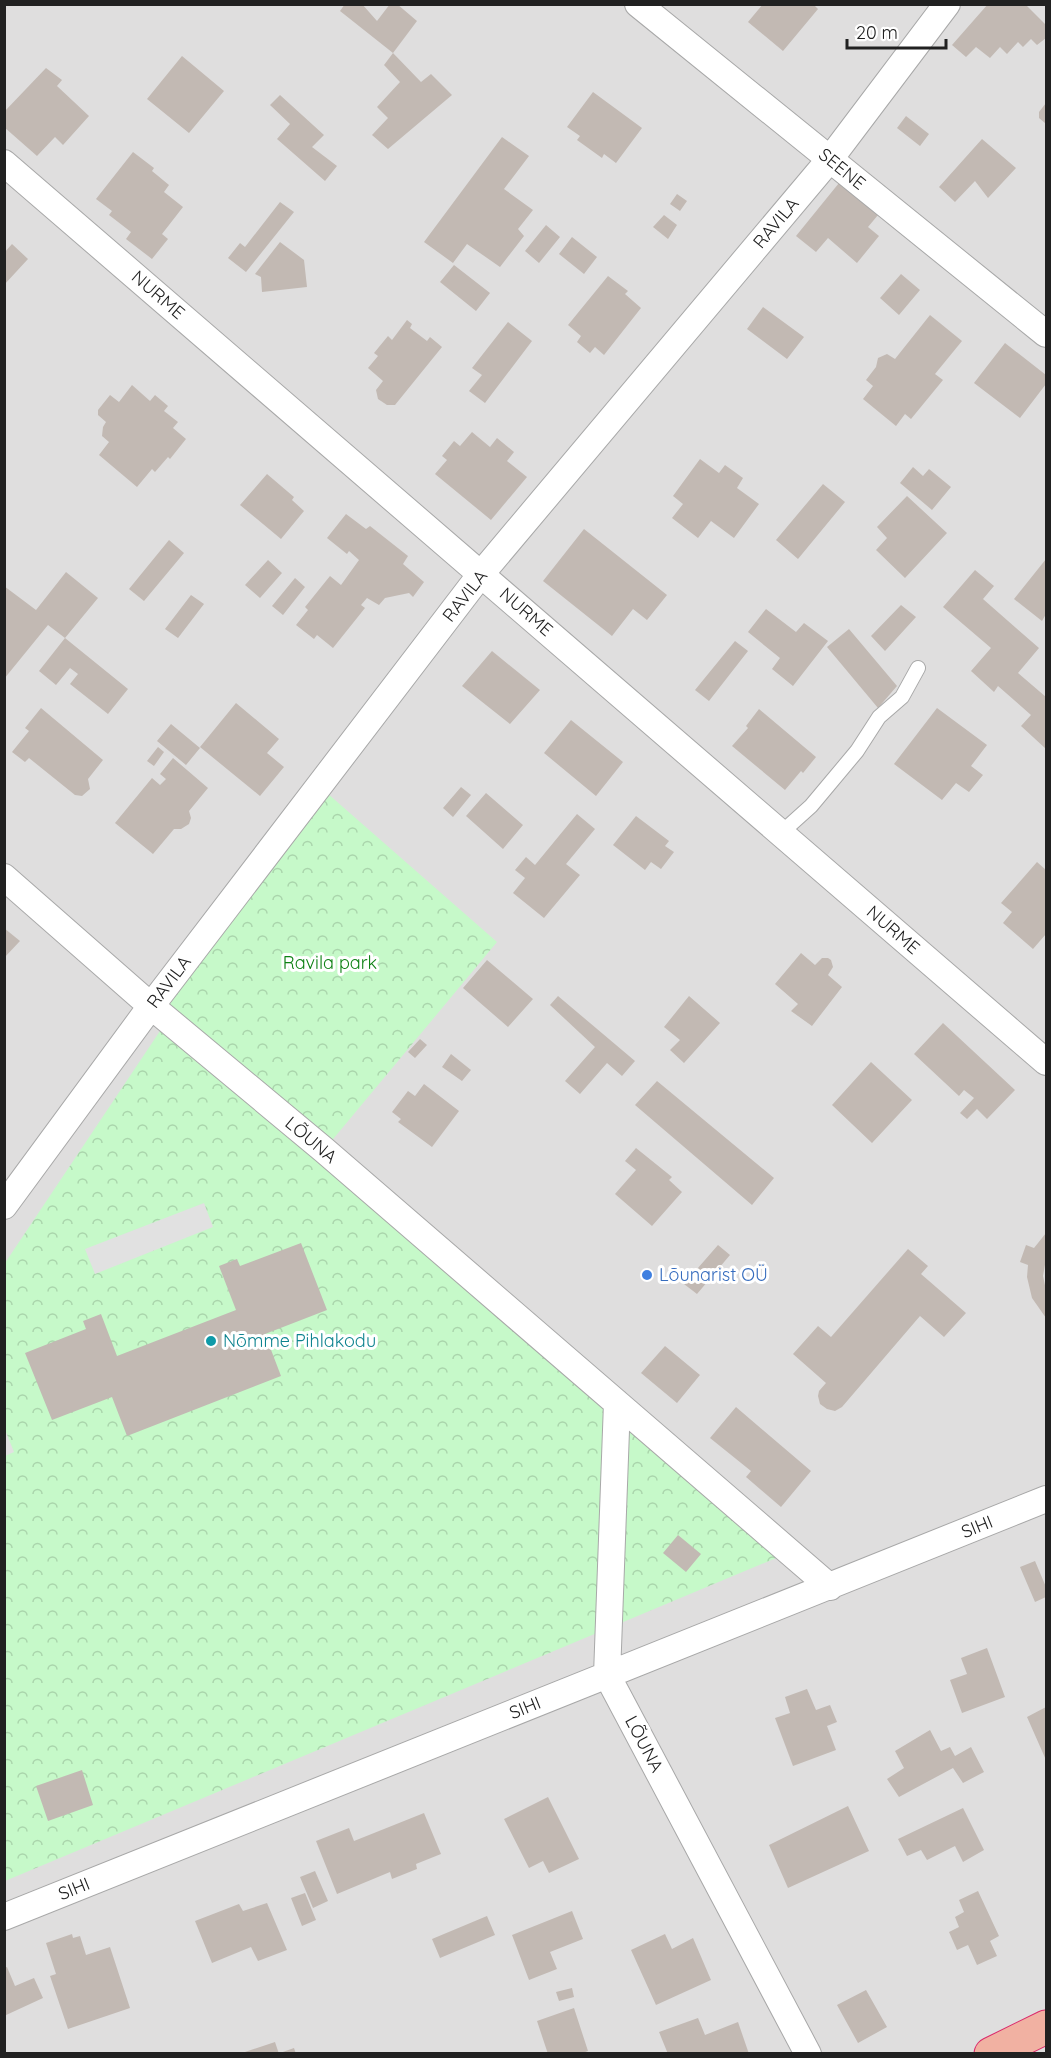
<svg xmlns="http://www.w3.org/2000/svg" width="1051" height="2058" viewBox="0 0 1051 2058" font-family="Quicksand,sans-serif">
<defs>
<pattern id="park-crowns" width="20" height="18" patternUnits="userSpaceOnUse" patternTransform="scale(1.5)"><rect width="20" height="18" fill="#c6f9c9"/><path d="M2 6a3 3 0 1 1 6 0M12 15a3 3 0 1 1 6 0" fill="none" stroke="#aad5ac"/></pattern>
</defs>
<rect width="100%" height="100%" fill="#f1ede7"/>
<path fill="#dfdede" d="M5,5h1041v2048h-1041z"/>
<path fill="url(#park-crowns)" d="M319,786l178,156 -173,208 -173,-144z
M160,1031l628,522 -783,328v-618z"/>
<path fill="#e1e1e1" d="M204,1203l9,24 -118,47 -10,-25z
M4,1427l10,25 -9,4h-1z"/>
<path fill="#c2b9b3" d="M345,4h17l15,17 13,-17h7l20,17 -24,32 -53,-42z
M763,4h50l5,5 -35,42 -35,-29z
M988,4h37l21,21v13l-9,7 -6,-6 -8,8 -5,-5 -11,12 -7,-7 -10,11 -14,-11 -10,10 -14,-12z
M393,53l28,29 10,-8 21,21 -64,54 -16,-14 16,-17 -11,-11 23,-25 -16,-17z
M182,56l42,35 -35,42 -42,-34z
M46,68l16,12 -5,6 32,30 -26,29 -8,-8 -18,19 -33,-29v-15z
M593,92l49,36 -26,35 -12,-9 -2,4 -25,-18 3,-4 -13,-9z
M280,95l44,40 -12,12 25,19 -12,15 -48,-42 13,-15 -20,-19z
M1046,103v20h-1l-6,-5v-6z
M906,116l23,18 -9,12 -23,-18z
M502,137l27,19 -25,33 29,21 -15,19 6,7 -24,31 -33,-23 -14,19 -29,-21z
M982,139l34,29 -28,30 -13,-17 -20,21 -16,-15z
M133,152l21,16 -2,3 17,14 -5,7 19,15 -21,27 6,5 -16,20 -26,-20 5,-7 -22,-17 3,-4 -16,-12z
M839,183l39,32 -10,12 11,9 -22,27 -29,-25 -12,14 -20,-16z
M677,194l10,7 -7,10 -10,-7z
M280,202l14,10 -48,60 -18,-14 12,-15 5,4z
M664,215l13,10 -9,14 -15,-12z
M546,225l14,12 -21,26 -14,-12z
M572,237l25,20 -13,17 -25,-20z
M280,242l24,18 3,27 -45,5 -1,-15 -6,-3z
M12,244l16,15 -24,26v-32z
M454,265l36,28 -14,18 -36,-29z
M901,274l19,16 -21,25 -19,-17z
M608,276l20,15 -3,3 16,14 -37,47 -9,-8 -5,6 -13,-11 4,-6 -13,-11z
M763,307l41,30 -17,22 -40,-30z
M930,315l32,26 -27,33 8,6 -32,39 -6,-5 -9,12 -33,-27 10,-13 -7,-6 10,-13 2,-9 9,-4 8,5z
M407,320l5,4 -2,4 17,13 3,-4 12,10 -47,58h-8l-9,-6 -2,-9 7,-9 -15,-13 10,-12 -4,-3 14,-17 4,4z
M508,322l24,19 -47,62 -16,-12 13,-16 -10,-7z
M1005,343l41,32v9l-26,34 -46,-35z
M132,385l18,16 5,-6 13,11 -4,5 14,11 -5,6 13,11 -16,20 -2,-2 -13,15 -3,-3 -15,18 -38,-32 10,-13 -7,-6 1,-9 3,-5 -8,-7v-5l12,-15 9,7z
M472,432l18,15 7,-9 17,14 -7,9 20,16 -36,43 -56,-46 12,-14 -5,-4 12,-15 6,5z
M700,459l19,14 6,-8 18,13 -6,10 22,16 -25,34 -23,-17 -13,17 -26,-20 11,-14 -10,-8z
M913,467l10,9 6,-7 22,18 -19,23 -32,-27z
M267,474l27,23 -2,3 12,11 -23,28 -41,-34z
M823,484l22,18 -47,57 -22,-19z
M907,496l40,37 -42,45 -29,-28 11,-12 -10,-11z
M346,514l20,15 4,-3 38,30 -5,8 21,18 -11,15 -4,-4 -24,5 -6,7 -12,-7 -6,7 4,3 -32,40 -16,-13 -3,4 -18,-14 12,-15 -3,-3 25,-31 11,9 18,-25 -10,-9 -2,3 -20,-16z
M584,529l83,66 -20,25 -14,-11 -21,27 -69,-55z
M169,540l15,13 -40,48 -15,-12z
M1046,559v55l-4,7 -28,-22z
M268,560l14,13 -22,25 -15,-13z
M975,570l19,16 -11,13 56,49 -21,25 28,24v52l-25,-23 10,-11 -33,-29 -4,6 -23,-21 20,-23 -48,-41z
M66,572l32,26 -33,40 63,51 -20,25 -38,-30 8,-10 -8,-6 -14,17 -17,-14 26,-33 -17,-13 -44,54v-93l32,24z
M295,578l10,9 -22,28 -11,-9z
M191,595l13,9 -26,34 -13,-9z
M901,605l15,12 -31,34 -14,-15z
M766,609l30,23 8,-9 24,18 -35,45 -21,-17 8,-11 -32,-26z
M849,629l48,57 -19,22 -51,-61z
M735,641l13,10 -39,50 -14,-11z
M492,651l48,39 -30,34 -48,-38z
M236,703l43,36 -12,14 17,14 -24,29 -60,-49z
M41,708l62,52 -15,19 2,10 -8,7 -7,-1 -46,-37 -4,4 -13,-10 17,-21 -4,-3z
M937,708l50,37 -16,21 12,9 -14,17 -13,-9 -14,17 -48,-36z
M759,709l57,48 -13,16 -2,-2 -16,19 -53,-44 16,-18 -2,-2z
M571,720l52,42 -27,34 -52,-43z
M171,724l29,24 -14,17 -29,-24z
M158,747l6,5 -10,14 -7,-5z
M173,758l35,30 -19,23 2,7 -2,6 -8,5h-7l-21,25 -38,-31 37,-45 8,7 6,-6 -6,-5z
M461,787l10,8 -18,22 -10,-9z
M486,793l37,32 -20,24 -37,-33z
M577,814l18,15 -29,35 14,11 -36,43 -31,-25 12,-15 -10,-8 11,-13 9,8z
M636,816l33,25 -4,5 9,6 -13,17 -10,-7 -6,8 -32,-25z
M1037,862l9,8v64l-13,15 -30,-26 9,-11 -11,-9z
M4,928l16,13 -16,17z
M801,953l14,12 7,-7h6l3,2 2,7 -5,8 14,12 -30,39 -21,-15 7,-7 -23,-20z
M487,960l46,39 -25,28 -45,-39z
M558,996l77,65 -13,15 -15,-13 -27,31 -15,-13 30,-34 -45,-42z
M689,996l31,27 -36,40 -14,-13 10,-10 -16,-13z
M943,1023l72,67 -28,29 -10,-10 -10,10 -7,-6 14,-15 -10,-8 -5,6 -45,-42z
M420,1039l7,6 -12,13 -7,-6z
M451,1054l20,16 -9,11 -20,-14z
M871,1062l41,38 -40,43 -40,-38z
M657,1081l117,97 -22,27 -117,-100z
M424,1084l35,27 -27,36 -34,-25 3,-3 -9,-7 16,-21 7,5z
M636,1148l36,29 -3,3 13,12 -30,34 -37,-32 21,-24 -11,-9z
M1046,1233v26l-3,17 3,14v28l-14,-20 -5,-21 1,-12 -8,-3 6,-17 8,3z
M301,1243l26,67 -62,24 16,42 -154,60 -15,-39 -60,23 -27,-67 61,-24 -3,-8 18,-7 16,42 119,-46 -17,-44 18,-7 3,7z
M718,1245l12,10 -33,39 -13,-10z
M908,1249l20,17 -7,8 45,39 -22,24 -24,-21 -78,91 -7,4 -8,-2 -7,-5 -2,-8 1,-5 7,-8 -33,-29 25,-28 13,11z
M665,1346l35,29 -23,28 -36,-30z
M736,1407l75,64 -30,36 -35,-30 5,-6 -41,-33z
M678,1535l23,19 -15,18 -23,-19z
M1035,1561l11,26v10l-11,5 -15,-35z
M987,1648l18,49 -43,16 -12,-33 17,-6 -6,-16z
M807,1689l9,21 14,-5 7,17 -10,4 9,24 -43,16 -18,-48 15,-5 -5,-16z
M1046,1707v53l-19,-43z
M930,1730l11,21 9,-4 5,9 16,-9 13,25 -21,11 -10,-15 -54,29 -12,-18 17,-11 -9,-17z
M82,1770l11,35 -45,16 -12,-35z
M548,1797l31,62 -30,14 -6,-12 -14,7 -25,-49z
M848,1806l21,45 -81,37 -19,-43z
M963,1808l21,42 -21,12 -8,-16 -28,14 -6,-10 -14,6 -9,-17z
M424,1813l17,41 -25,10 1,5 -25,10 -2,-7 -53,22 -21,-53 33,-13 5,13z
M315,1871l13,30 -15,7 -13,-31z
M978,1891l21,45 -9,5 7,15 -20,9 -9,-20 -11,5 -8,-18 10,-5 -4,-10 9,-5 -5,-12z
M305,1893l11,27 -14,6 -11,-28z
M267,1903l20,47 -29,11 -7,-14 -39,16 -17,-42 44,-17 4,7z
M572,1911l11,28 -33,13 7,17 -28,11 -17,-45z
M487,1916l8,19 -55,23 -8,-19z
M72,1934l1,4 7,-2 6,19 24,-8 20,61 -62,21 -18,-53 6,-2 -10,-31z
M665,1934l7,15 21,-11 18,42 -55,25 -25,-55z
M7,1967l8,19 19,-8 9,20 -39,18v-48z
M572,1988l2,9 -15,4 -3,-9z
M866,1990l21,37 -29,16 -21,-38z
M574,2008l14,43 -8,3h-32l-11,-33z
M698,2018l7,17 33,-13 11,32h-81l-9,-22z
M275,2042l4,12h-37v-1z
M294,2048l2,6h-16v-1z"/>
<g fill="none" stroke-linecap="round" stroke-linejoin="round">
<defs>
<path id="service" d="M781,833l30,-27 46,-55 22,-34 23,-20 16,-29"/>
<path id="minor" d="M638,4l408,330
M4,163l1042,899
M4,877l147,129 173,144 506,437
M4,1206l147,-200 330,-432 349,-415 117,-155
M617,1403l-10,272 201,379
M4,1917l1042,-418"/>
<path id="trunk" d="M991,2054l55,-27"/>
</defs>
<use href="#service" stroke="#a8a8a8" stroke-width="16"/>
<use href="#minor" stroke="#a8a8a8" stroke-width="28"/>
<use href="#trunk" stroke="#da296b" stroke-width="35"/>
<use href="#service" stroke="#fff" stroke-width="14"/>
<use href="#minor" stroke="#fff" stroke-width="26"/>
<use href="#trunk" stroke="#f1b1a2" stroke-width="33"/>
</g>
<circle fill="#3f7fe0" stroke="#fff" stroke-width="2" cx="647" cy="1275" r="6"/>
<circle fill="#0f9aa8" stroke="#fff" stroke-width="2" cx="211" cy="1341" r="6"/>
<g text-anchor="middle" stroke-width="6" stroke-linejoin="round" paint-order="stroke">
<g font-size="18" fill="#212121" stroke="#fff">
<text transform="translate(842 169) rotate(39)" y="6">SEENE</text>
<text transform="translate(776 223) rotate(-50)" y="6">RAVILA</text>
<text transform="translate(158 295) rotate(41)" y="6">NURME</text>
<text transform="translate(465 596) rotate(-52)" y="6">RAVILA</text>
<text transform="translate(526 612) rotate(41)" y="6">NURME</text>
<text transform="translate(893 930) rotate(41)" y="6">NURME</text>
<text transform="translate(169 982) rotate(-53)" y="6">RAVILA</text>
<text transform="translate(311 1140) rotate(40)" y="6">LÕUNA</text>
<text transform="translate(977 1527) rotate(-22)" y="6">SIHI</text>
<text transform="translate(525 1708) rotate(-22)" y="6">SIHI</text>
<text transform="translate(644 1744) rotate(62)" y="6">LÕUNA</text>
<text transform="translate(74 1889) rotate(-22)" y="6">SIHI</text>
</g>
<g font-size="18" fill="#0d8113" stroke="#fff">
<text x="330" y="969">Ravila park</text>
</g>
<g font-size="18" fill="#366cbe" stroke="#fff" text-anchor="start">
<text x="659" y="1281">Lõunarist OÜ</text>
</g>
<g font-size="18" fill="#0d838f" stroke="#fff" text-anchor="start">
<text x="223" y="1347">Nõmme Pihlakodu</text>
</g>
</g>
<rect width="1051" height="2058" fill="none" stroke="#212121" stroke-width="12"/>
<path d="M847 39v9h99v-9" fill="none" stroke="#212121" stroke-width="3"/>
<text x="856" y="39" font-size="18" fill="#212121" stroke="#ffffff" stroke-width="4.5" paint-order="stroke">20 m</text>
</svg>
